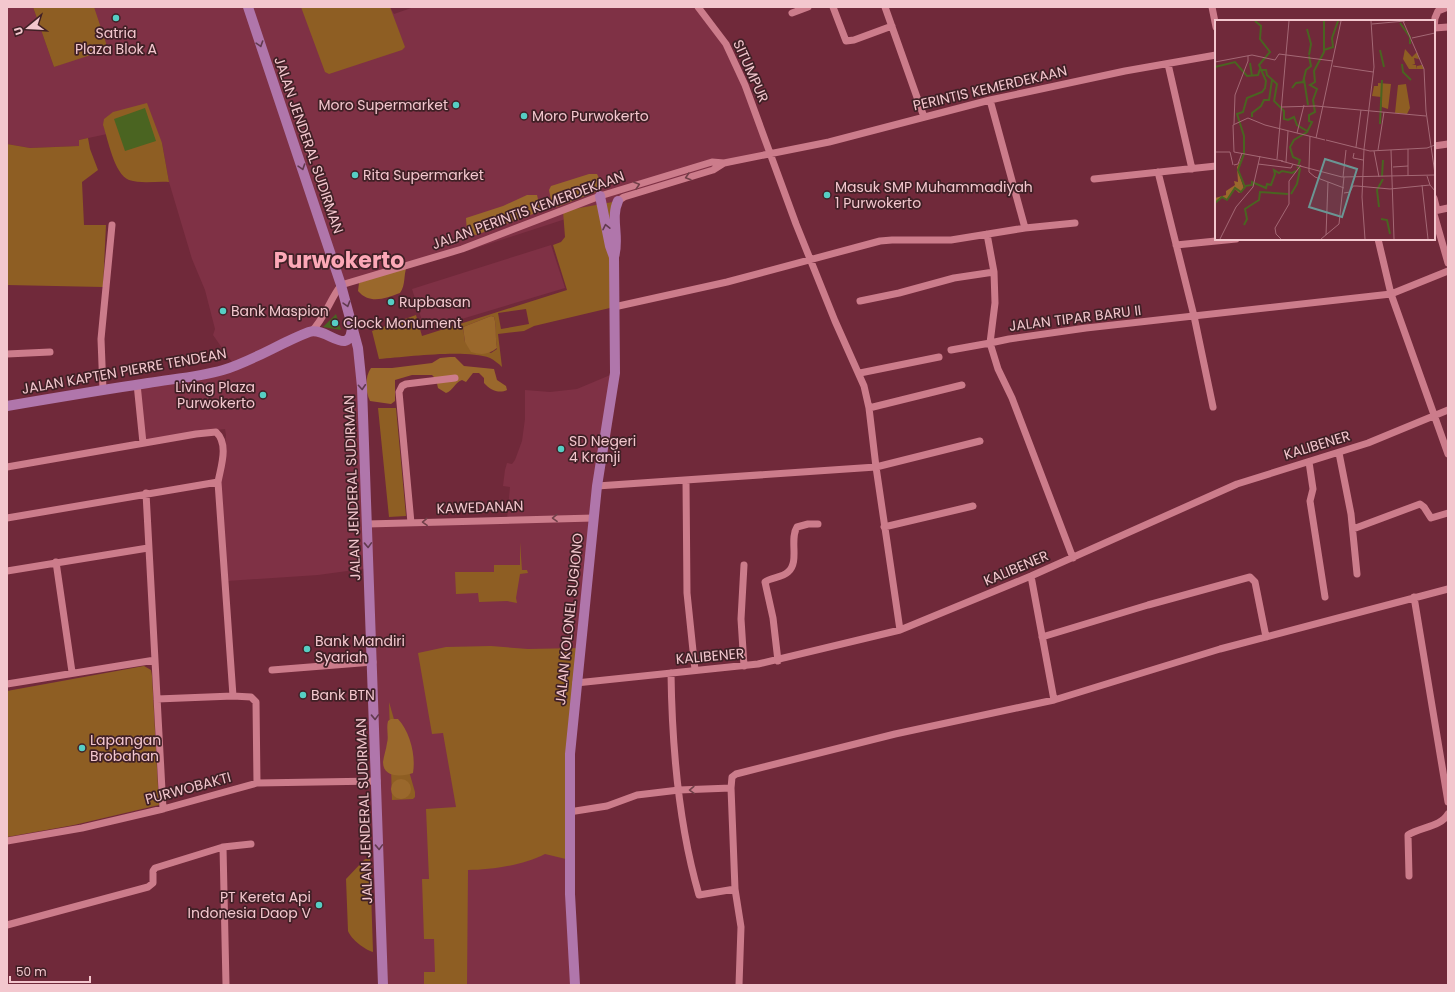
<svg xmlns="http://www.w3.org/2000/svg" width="1455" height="992" viewBox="0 0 1455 992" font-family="Poppins,sans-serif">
<rect width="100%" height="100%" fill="#70293a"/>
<path fill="#7f3145" d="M7,7h26l21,60 16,-6 -29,-54h349l4,7 20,-7h284l28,37 45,108 -301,98 -129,35 -4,-10 -3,19 -23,37 27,6 20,11 9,175 140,-4 3,-32 -7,-1 2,-16 2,-7 5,1 3,-4 7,-19 3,-22v-29l25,2 27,-3 38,-16 -43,362 3,250h-192l-14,-417 -51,7 -91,6 -6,-101 5,-45 -1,-6 -44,5 -37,8 -7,-58 97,-19 -21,-30 2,-6 -10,-39 -13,-31 -23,-77 -7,-39 -59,-18 4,9 -28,6v6l-49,2 -23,-4z
M551,245l14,43 -140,42 -13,-41z"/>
<path fill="#8e5e23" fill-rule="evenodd" d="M33,7h61l12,36v7l-52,17z
M301,7h89l15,40 -3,3 -73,24 -4,-2z
M147,103l15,40 7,39c-12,-1 -28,2 -40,-2 -15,-6 -21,-41 -26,-55l1,-6 9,-7z
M88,138l2,11 8,21 -16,12 2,43h22l-3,62 -96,-2v-141l23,4 49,-2v-6z
M618,201l-4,106 -80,19 -10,5 -26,3 4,33c-3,-3 -8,-7 -12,-9 -25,-9 -83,-1 -111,1l-7,-28 44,-16 6,21 145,-46 -14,-45 8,-3 4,-5 -2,-26zM526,309l3,15 -28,5 -3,-16zM491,316l3,1c3,10 1,21 3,32l-6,4 -26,-11 -2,-15z
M378,408h18l10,108 -17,1z
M520,542l2,28h5l1,3 -8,1 -4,24 1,5 -10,-2 -28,1 -1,-9 -22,1 -1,-22h39v-7h26z
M491,646l37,3 51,-1 -9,212 -25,-6c-21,11 -54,16 -77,16l-1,115 -43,-1v-12h11l-1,-33h-10l-2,-60h7l-3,-70 30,-2 -13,-74 -11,1 -14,-81 28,-6z
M144,666l7,4 1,6 7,129 -85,20 -67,12v-146z
M389,702l26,90v5l-2,2 -21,1z
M365,859h5l3,93c-8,-2 -22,-13 -25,-21l-2,-52z"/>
<path fill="#9a682c" d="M589,174h8l5,10 -1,6 -44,17 -6,-7 -2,-10 2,-4z
M527,195h10l4,16 -65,24 -9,-2 -1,-15 37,-12z
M407,265c-4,12 -1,19 -7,28 -14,5 -30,12 -42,-2l1,-8z
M491,316l3,1c3,10 1,21 3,31 -9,7 -16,7 -26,4l-6,-10 -2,-15z
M450,357h5l9,9 30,3 3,11 9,6 1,4c-8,4 -17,0 -23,-7v-5l-5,-5h-6l-7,9 -4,-2c-8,3 -9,11 -16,13l-8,-5 -2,-9 -4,-4h-20l-17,5v21l-4,3 -21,-3c-5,-10 -5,-25 1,-33h21l40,-5 8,-5z
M391,719h7c12,13 18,36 15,54 -11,4 -30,5 -30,-11 1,-7 3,-12 4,-19 2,-7 -1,-14 1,-22z
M391 789a10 10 0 1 1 20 0a10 10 0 1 1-20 0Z"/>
<path fill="#4a6421" d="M145,108l11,33 -31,10 -11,-32z
M336,314l5,16 -18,-3z"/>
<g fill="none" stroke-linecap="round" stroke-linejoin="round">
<path stroke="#cc7c8b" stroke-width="7" d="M698,7l28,37 19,41 51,139 39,97 29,65 5,22 7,59 24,163
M833,7l13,34 8,-1 38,-14
M885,7l39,110
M1212,7l4,20
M792,13l16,-6
M1434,28l1,-10 3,-7 10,-4
M1434,28l14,-1
M1168,64l24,105
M1434,146l14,-2
M1158,172l36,144 19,91
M1094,179l122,-13
M1434,198l3,12
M618,201l6,-4 89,-27 11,-7 105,-21 161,-42 135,-29 91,-16
M1434,211l14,-3
M1434,214l14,49
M1025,228l50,-5
M1378,239l13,55 57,160
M1176,245l60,-6
M860,301l39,-8 55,-15 40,-6
M614,307l113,-25 153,-41 12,-1h59l74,-12 -35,-128
M311,332c15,-16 18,-31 30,-47l121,-36 138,-53 112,-34 12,1
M951,350l39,-7 5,-40 -1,-31 -7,-38
M7,354l43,-2
M860,373l79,-16
M137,384l6,59
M103,390l-2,-51 11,-114
M869,408l93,-23
M1339,453l12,61 6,60
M1309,462l4,27 -3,12 15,96
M7,467l189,-33 20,-2c13,12 5,34 2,50l15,214 -76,3
M686,481l1,112 8,77
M597,486l279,-19 104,-26
M146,493l17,316
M7,518l211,-36
M411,523l-12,-131 3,-6 4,-2 49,-6
M367,524l227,-6
M884,527l89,-21
M1353,529l67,-25 4,3 7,11 17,-5
M1073,558l-61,-160 -14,-29 -8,-26 19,-4 77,-11 305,-34 57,-23
M56,562l16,110
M7,571l141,-23
M1031,576l23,124
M1414,597l34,205
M1042,637l106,-32 102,-28 5,5 11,55
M778,661l-5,-43 -8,-36c6,-5 17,-4 23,-10 12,-10 1,-33 9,-45l11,-3h10
M744,666l-3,-47 3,-54
M272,670l101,-8
M671,673c1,74 7,150 28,222l36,-6
M576,683l182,-19 142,-34 131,-54 206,-92 131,-41 80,-33
M7,684l148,-24
M233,696l18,1 5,5 1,81
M569,812l38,-6 30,-11 42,-5 52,-2
M7,841l75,-13 81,-19 94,-26 120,-2
M1409,876l-1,-41c12,-8 33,-8 40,-21
M7,925l141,-38 5,-4v-12l2,-3 68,-21
M226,985l-3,-138 28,-3
M739,985l2,-58 -6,-38 -4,-101 1,-11 4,-3 159,-40 159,-34 166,-51 228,-60"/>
<path stroke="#b076ab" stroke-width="10" d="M248,7l93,278 17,63 4,39 21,598
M600,196l10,50 4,11
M7,406c47,-8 94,-16 141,-23 24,-4 51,-6 75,-13 30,-9 57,-27 86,-38 17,-6 40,26 43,-4
M575,985l-5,-91v-140l27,-268 18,-113 -1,-116c6,-19 -4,-39 4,-56"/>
</g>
<defs><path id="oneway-chevron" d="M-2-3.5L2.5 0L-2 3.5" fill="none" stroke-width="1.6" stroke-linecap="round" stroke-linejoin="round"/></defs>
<g stroke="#623a4e">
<use href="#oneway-chevron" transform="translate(260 44) rotate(72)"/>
<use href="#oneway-chevron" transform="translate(302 167) rotate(72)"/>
<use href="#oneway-chevron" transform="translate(606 227) rotate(-102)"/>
<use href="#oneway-chevron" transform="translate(347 304) rotate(74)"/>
<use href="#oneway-chevron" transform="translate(362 387) rotate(86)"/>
<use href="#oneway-chevron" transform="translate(368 545) rotate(88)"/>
<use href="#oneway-chevron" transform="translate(375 717) rotate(88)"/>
<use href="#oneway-chevron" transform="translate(379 847) rotate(88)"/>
</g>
<g stroke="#714049">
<use href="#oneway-chevron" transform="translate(688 177) rotate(164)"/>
<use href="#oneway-chevron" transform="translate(637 185) rotate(-18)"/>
<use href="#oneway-chevron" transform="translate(555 518) rotate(179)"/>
<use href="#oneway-chevron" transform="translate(425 522) rotate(178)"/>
<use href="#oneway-chevron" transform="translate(692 790) rotate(178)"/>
</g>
<g fill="#56cec4" stroke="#402026" stroke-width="1.5">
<circle cx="116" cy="18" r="4"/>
<circle cx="456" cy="105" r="4"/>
<circle cx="524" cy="116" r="4"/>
<circle cx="355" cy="175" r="4"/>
<circle cx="827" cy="195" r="4"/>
<circle cx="391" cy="302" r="4"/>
<circle cx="223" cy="311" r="4"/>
<circle cx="335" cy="323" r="4"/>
<circle cx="263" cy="395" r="4"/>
<circle cx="561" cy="449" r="4"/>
<circle cx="307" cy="649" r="4"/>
<circle cx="303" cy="695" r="4"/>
<circle cx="82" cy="748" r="4"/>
<circle cx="319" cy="905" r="4"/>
</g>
<g text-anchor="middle" stroke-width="3.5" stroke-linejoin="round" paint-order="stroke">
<g font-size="14" fill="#f3c7ce" stroke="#402026" text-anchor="start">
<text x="116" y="38" text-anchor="middle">Satria<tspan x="116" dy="16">Plaza Blok A</tspan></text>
<text x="448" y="110" text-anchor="end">Moro Supermarket</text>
<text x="532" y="121">Moro Purwokerto</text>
<text x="363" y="180">Rita Supermarket</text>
<text x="835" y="192">Masuk SMP Muhammadiyah<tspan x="835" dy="16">1 Purwokerto</tspan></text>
<text x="399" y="307">Rupbasan</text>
<text x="231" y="316">Bank Maspion</text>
<text x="343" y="328">Clock Monument</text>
<text x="255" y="392" text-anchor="end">Living Plaza<tspan x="255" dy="16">Purwokerto</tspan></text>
<text x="569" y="446">SD Negeri<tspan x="569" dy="16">4 Kranji</tspan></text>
<text x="315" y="646">Bank Mandiri<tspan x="315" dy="16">Syariah</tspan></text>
<text x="311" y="700">Bank BTN</text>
<text x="90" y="745">Lapangan<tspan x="90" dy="16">Brobahan</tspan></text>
<text x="311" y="902" text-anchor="end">PT Kereta Api<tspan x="311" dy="16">Indonesia Daop V</tspan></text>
</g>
<g font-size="14" fill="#f3c7ce" stroke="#402026">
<text transform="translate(751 71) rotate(66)" y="5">SITUMPUR</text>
<text transform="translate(990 88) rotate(-13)" y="5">PERINTIS KEMERDEKAAN</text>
<text transform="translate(309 145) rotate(71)" y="5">JALAN JENDERAL SUDIRMAN</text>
<text transform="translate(528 210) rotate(-20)" y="5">JALAN PERINTIS KEMERDEKAAN</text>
<text transform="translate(1075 318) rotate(-7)" y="5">JALAN TIPAR BARU II</text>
<text transform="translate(124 371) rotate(-10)" y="5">JALAN KAPTEN PIERRE TENDEAN</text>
<text transform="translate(1317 445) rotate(-17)" y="5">KALIBENER</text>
<text transform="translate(352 488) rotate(-92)" y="5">JALAN JENDERAL SUDIRMAN</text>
<text transform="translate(480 507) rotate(-2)" y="5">KAWEDANAN</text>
<text transform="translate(1016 568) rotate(-23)" y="5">KALIBENER</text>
<text transform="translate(569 619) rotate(-84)" y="5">JALAN KOLONEL SUGIONO</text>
<text transform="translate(710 656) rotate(-5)" y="5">KALIBENER</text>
<text transform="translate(188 788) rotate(-15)" y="5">PURWOBAKTI</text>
<text transform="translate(364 811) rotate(-92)" y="5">JALAN JENDERAL SUDIRMAN</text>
</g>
<g font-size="22" font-weight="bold" fill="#fca8b7" stroke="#402026">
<text x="339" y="268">Purwokerto</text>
</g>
</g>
<g transform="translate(1215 20)">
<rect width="220" height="220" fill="#70293a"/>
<path d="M190,29l7,8 5,-5 2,7 -5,-1 1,6 -3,1h4l1,4v-3l5,-1 2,4h-15l-6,-10zM163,63l13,1 -3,25 -6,-2 -1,-10 -9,-1 2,-10h4zM191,64l4,24 -3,6 -12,-1 3,-28z" fill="#8e5e23"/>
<path d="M29,134l-6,16 6,19 -5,4 -4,-4 -8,11 -5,-3 -7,6v-5l11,-3v-4l9,-6 -1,-4 4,1 -1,-15z" fill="#9a682c"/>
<path fill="none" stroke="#4a6421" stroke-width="2" d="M185,3l10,14v7M92,9l4,15 -2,11M109,30l9,-3 -1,-9 6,-17M165,30l4,17M35,43l2,13M187,44l1,8 8,8M0,47l20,-5 12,14 11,-1 2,-6M46,50h5l1,5 10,9 -3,17 10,10v8l4,1 6,-3 3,8 10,6M89,59l4,26M77,68l4,-5 7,-1 3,-12 5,-4 -2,-10M37,97v-4l9,-7 3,-6h5l3,-20M165,104l2,-44M83,146l2,-6 -7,-3 -3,-10 4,-7 13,-8 5,-10 -3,-1v-6l6,-3 -2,-12 4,-11 -7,-4 5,-3 -1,-11 10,-19v-31M167,156l1,-16M30,166l7,-1v-3l14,6 1,-4 4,1 4,-11 -1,-4 5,3 3,-2 10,2 4,-2M76,174l6,-10 3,-15 -3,-2M0,183l7,-6 5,3 8,-12 6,4 4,-5 -7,-17 6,-16v-18l-7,-22 6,-2 4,-14 15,-6 3,-4 1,-7 -7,-16 11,-13 -10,-13 1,-13 -6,-5M164,187l-2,-17 6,-11M166,199l6,1 3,14M29,205l3,-6 -2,-10 14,-9 1,-8 28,2"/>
<path fill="none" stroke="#a46875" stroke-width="1" d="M188,1l21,48 2,42 9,63M157,4l33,-3M197,18l23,-5M71,34l3,-33M0,42l37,-7 23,5 4,-6 54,7M118,46l40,6M67,87l34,-1 110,10M19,104l1,-29 13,-34v-5M82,113l7,-28M101,118l25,-117M111,120l44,11 57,-3 8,-3M141,127l5,-37M149,129l-2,48 3,42M149,129l10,-82 -3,-46M163,130l6,-38M176,130l3,89M159,131l5,26M0,132h15l3,13M139,133l-1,5 10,2M62,139l9,-105M66,141l61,16 93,-2M68,141l-49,-9 -1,-27 15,-7 17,7 60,15M71,142l2,-31M43,144l33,4 2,-4M19,145l4,-1 4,-11M178,147l15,-1M94,148l1,-32M94,148v4l6,5 29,11M193,156v-27M212,156l3,9 5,6M128,157l3,-27M207,165l6,54M129,173l6,-1 3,-6h4l33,3 40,-4M111,215l2,-53M5,219l16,-32 17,-20 7,-31M66,219l-5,-5 -1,-6 14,-24v-23l12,-16M106,219l18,-15 5,-47"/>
<path fill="#6a9694" fill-opacity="0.15" stroke="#6a9694" stroke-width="2" d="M110,139l32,10 -15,48 -33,-10z"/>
<rect width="220" height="220" fill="none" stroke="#f3c7ce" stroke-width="2"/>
</g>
<rect width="1455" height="992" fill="none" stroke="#f3c7ce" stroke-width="16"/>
<g transform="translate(28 28) rotate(252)" stroke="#402026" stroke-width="3" paint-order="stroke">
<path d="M0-3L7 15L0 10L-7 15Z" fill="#f3c7ce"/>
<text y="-6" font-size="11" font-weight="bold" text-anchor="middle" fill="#f3c7ce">U</text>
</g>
<path d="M10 976v6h80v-6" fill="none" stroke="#f3c7ce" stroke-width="2"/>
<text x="16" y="976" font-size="12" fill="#f3c7ce" stroke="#402026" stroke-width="3" paint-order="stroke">50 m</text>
</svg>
